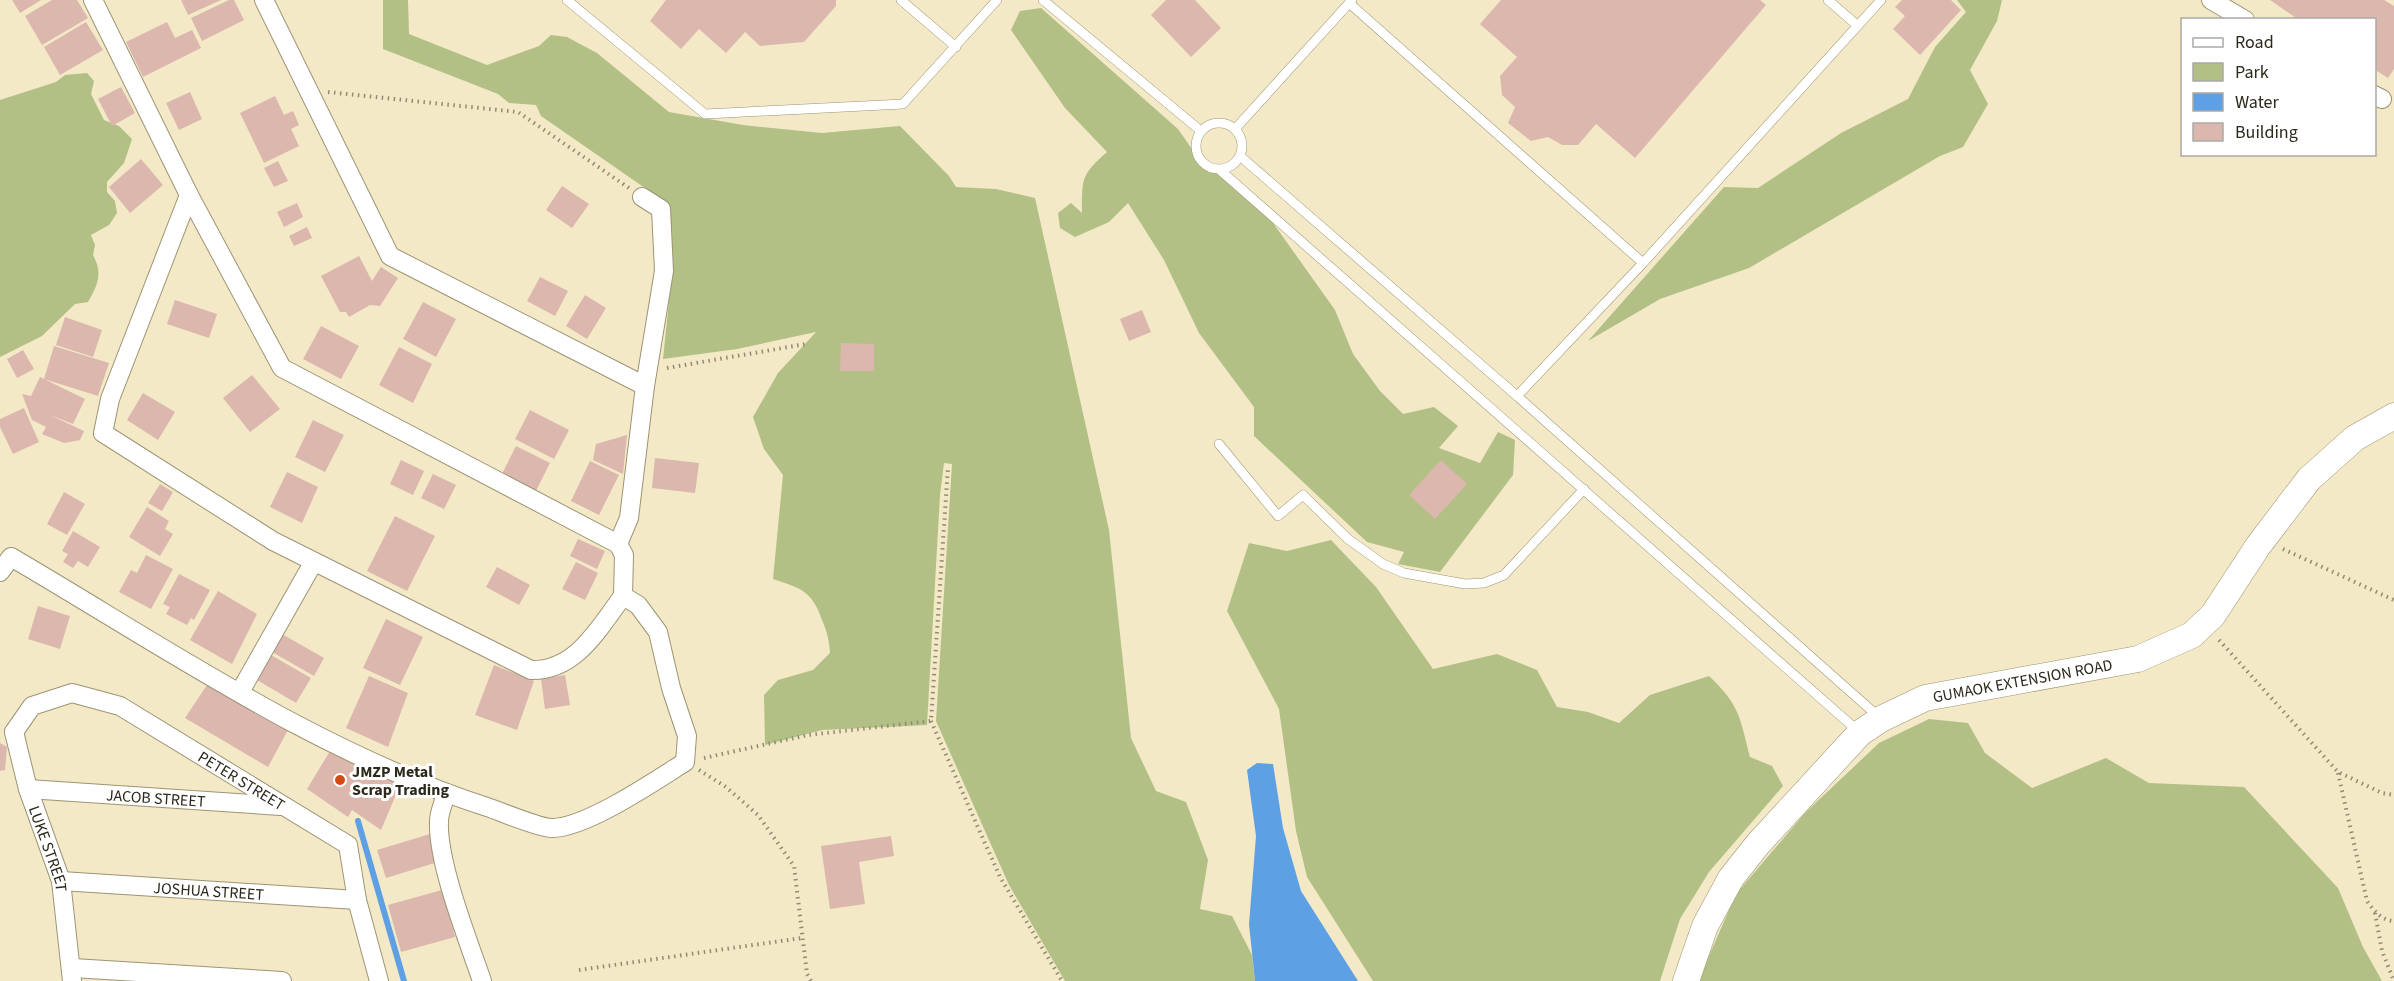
<svg xmlns="http://www.w3.org/2000/svg" width="2394" height="981" viewBox="0 0 2394 981" font-family="'Source Sans 3',sans-serif">
<rect width="100%" height="100%" fill="#f3e9c7"/>
<path fill="#b2c085" d="M383,0h25l1,34 78,31 52,-19 12,-11 16,2 30,16 72,59 74,13 79,8 78,-7 49,50 7,11 40,2 39,9 74,332 22,208 25,53 30,11 22,58 -8,49 32,7 20,39 3,26h-190l-56,-96 -73,-164 16,-257 -8,-1 -4,32 -13,230 -105,5 -57,15 -1,-50 14,-15 35,-10 17,-17c-1,-13 -3,-22 -8,-33 -10,-29 -21,-32 -49,-41l10,-104 -19,-26 -11,-32 25,-44 38,-41 -79,17 -74,10 9,-87 -4,-68 -127,-88 -5,-11 -27,-2 -11,-9 -115,-45z
M1957,0h45l-5,21 -27,49 18,34 -25,43 -23,9 -191,112 -89,31 -72,42 136,-154 34,1 83,-55 67,-34 27,-52 31,-35z
M1041,8l137,121 21,30 62,47 74,104 18,44 27,37 23,23 31,-7 24,19 -19,22 41,15 18,-31 17,8 -2,35 -73,97 -42,-8 6,-12 -37,-10 -113,-106v-29l-55,-74 -35,-73 -36,-57 -19,19 -34,15 -15,-9 -2,-15 13,-10 11,10c0,-35 -1,-38 25,-61l-42,-44 -54,-78 9,-19z
M87,73l7,8 -3,13 13,26 15,6 13,13 -8,24 -17,19v10l8,9 2,12 -8,12 -18,10 4,10 -2,10c10,18 5,30 -5,47l-13,2 -33,32 -42,21v-257l56,-18 9,-7z
M1331,540l45,47 57,82 64,-15 40,16 20,37 31,5 31,11 31,-28 59,-19c31,29 31,42 41,81l22,9 11,20 -74,86 -29,47 -20,62h-287l-66,-104 -11,-46 -17,-122 -52,-98 22,-68 38,8z
M1929,719l39,4 17,30 47,35 74,-30 43,25 95,4 94,101 25,59 19,34h-684l38,-87 69,-81 74,-70z"/>
<path fill="#5ea0e4" d="M1257,763l16,1 10,64 18,63 57,90h-103l-6,-57 7,-88 -9,-66z"/>
<g fill="none" stroke-linecap="round" stroke-linejoin="round">
<path stroke="#5ea0e4" stroke-width="6" d="M358,821l46,160"/>
</g>
<path fill="#dcb7ae" d="M12,0h29l-21,13z
M52,0h25l11,18 -46,27 -17,-29z
M181,0h40l-33,15z
M229,0h5l10,20 -42,21 -11,-23z
M666,0h170v6l-32,36 -44,4 -15,-14 -19,21 -27,-24 -18,20 -31,-28z
M1166,0h29l26,28 -30,29 -40,-42z
M1501,0h259l6,5 -131,153 -39,-34 -18,21h-16l-14,-8 -17,4 -23,-18 7,-16 -13,-12 -2,-19 17,-19 -37,-33z
M1902,0h49l10,10 -41,45 -27,-26 12,-13 -10,-9z
M2270,0h114l10,6v63l-6,9 -14,-9v-49h-75z
M86,22l17,28 -43,25 -16,-28z
M167,22l8,16 17,-8 9,18 -58,29 -17,-35z
M121,87l14,26 -23,13 -14,-27z
M190,92l12,27 -23,11 -13,-27z
M275,96l9,19 9,-4 6,14 -8,4 8,17 -35,17 -24,-50z
M141,159l22,26 -33,28 -21,-26z
M278,161l10,20 -14,6 -10,-19z
M562,186l27,18 -17,24 -26,-18z
M297,203l6,14 -19,10 -7,-15z
M307,227l5,11 -18,8 -5,-10z
M359,256l13,25 9,-14 17,11 -18,28 -10,-1 -21,12 -3,-5h-6l-19,-36z
M540,277l28,14 -13,25 -28,-15z
M585,295l21,13 -19,31 -21,-13z
M175,300l42,14 -8,24 -42,-14z
M423,302l33,17 -20,38 -33,-18z
M1142,310l9,22 -22,9 -9,-22z
M65,317l37,13 -9,27 -37,-12z
M321,326l38,20 -18,33 -38,-20z
M841,343l33,1v27h-34z
M54,346l55,17 -11,33 -54,-17z
M399,347l33,17 -19,39 -34,-18z
M23,350l11,19 -17,9 -10,-19z
M252,375l28,34 -30,23 -27,-34z
M40,377l45,22 -12,25 -23,-9 34,16 -4,9 -16,3 -22,-9 4,-7 -14,-7 -10,-26 9,2z
M143,393l32,19 -17,28 -31,-20z
M24,408l15,34 -26,12 -13,-27v-8z
M530,410l39,20 -15,29 -39,-20z
M313,420l31,15 -19,37 -30,-15z
M627,435l-4,39 -30,-14 3,-16z
M516,446l34,17 -14,28 -34,-17z
M655,458l44,5 -4,30 -43,-5z
M401,460l23,11 -11,24 -23,-11z
M1441,460l26,24 -32,35 -26,-24z
M590,461l29,14 -20,40 -28,-14z
M287,472l31,15 -16,36 -32,-16z
M433,474l23,11 -12,24 -23,-11z
M160,484l13,8 -11,19 -14,-8z
M64,492l21,12 -18,31 -20,-11z
M147,507l22,14 -4,8 8,5 -13,22 -31,-19z
M395,516l40,20 -28,55 -40,-20z
M73,531l27,16 -12,20 -10,-6 -5,7 -10,-6 5,-8 -6,-3z
M578,539l27,12 -8,18 -27,-13z
M146,555l27,14 -22,40 -32,-17 12,-22 6,3z
M576,562l22,11 -13,27 -23,-11z
M497,567l33,18 -11,20 -33,-18z
M179,574l31,16 -16,30 -3,-2 -4,7 -21,-11 4,-7 -7,-3z
M218,591l39,23 -25,50 -42,-24z
M38,606l32,10 -10,33 -32,-10z
M386,619l37,18 -23,48 -37,-17z
M282,634l42,24 -10,18 -42,-24z
M271,655l40,23 -15,25 -39,-23z
M494,665l40,16 -17,49 -42,-15z
M565,675l5,30 -25,4 -4,-30z
M369,676l39,17 -20,54 -42,-19z
M211,679l78,49 -21,39 -83,-49z
M0,743l7,4 -2,23 -5,1z
M330,751l71,32 -20,47 -29,-20 -4,7 -41,-28z
M430,834l8,28 -52,16 -9,-28z
M891,836l3,20 -35,6 6,42 -35,5 -9,-63z
M442,890l13,47 -54,15 -13,-47z"/>
<g fill="none" stroke-linecap="round" stroke-linejoin="round">
<defs>
<path id="lane" d="M567,0l138,114 198,-10 94,-104
M901,0l55,47
M1043,0l158,131
M1828,0l30,26
M1349,3l294,260
M1196 146a23 23 0 1 1 46 0a23 23 0 1 1-46 0Z
M1235,129l117,-129
M1240,156l277,240
M1220,170l638,561
M1219,444l59,72 25,-21 45,44 35,25 21,9 61,11 19,-1 20,-8 80,-86
M1880,718l-363,-322 126,-133 238,-263"/>
<g id="street">
<path d="M264,0l126,256 255,130"/>
<path d="M2211,0l34,20"/>
<path d="M2374,95l8,4"/>
<path d="M189,195l-79,204 -7,34 170,108 258,129c45,1 67,-41 92,-74"/>
<path d="M618,544l11,-26 16,-132 19,-115 -3,-62 -19,-12"/>
<path d="M0,572l11,-15c154,90 305,195 476,250 15,5 52,21 65,21 34,0 103,-47 133,-66l2,-26 -16,-48 -13,-56 -20,-27 -15,-9 1,-41 -6,-11 -336,-176 -93,-173 -96,-195"/>
<path d="M240,692l73,-129"/>
<path id="s1" d="M14,732l18,-26 40,-13 48,13 228,139 9,55 22,81"/>
<path id="s2" d="M14,732l14,57 33,92 11,100"/>
<path id="s3" d="M28,789l253,17"/>
<path d="M446,794c-2,8 -7,18 -7,27 -2,41 29,119 43,160"/>
<path id="s4" d="M61,881l296,19"/>
<path d="M73,968l209,13"/>
</g>
<g id="secondary">
<path id="s5" d="M1686,981l19,-55 26,-48 27,-34 102,-111 21,-14 44,-21 213,-39 54,-24 21,-20 45,-69 51,-67 46,-41 39,-22"/>
</g>
</defs>
<use href="#lane" stroke="#9d9474" stroke-width="10"/>
<use href="#street" stroke="#9d9474" stroke-width="20"/>
<use href="#secondary" stroke="#9d9474" stroke-width="27"/>
<path stroke="#918b73" stroke-width="4" stroke-dasharray="1.5 4.5" stroke-linecap="butt" d="M328,92l190,20 111,76
M667,368l139,-24
M2283,549l111,51
M2219,640l119,132 44,21 12,2
M931,721l69,156 62,104
M704,758l104,-23 123,-14 17,-254
M699,770l27,17 32,28 36,51 13,108 4,7
M2338,773l29,128c7,10 14,19 27,20
M2375,913l7,38 12,30
M579,970l223,-32"/>
<use href="#lane" stroke="#fff" stroke-width="9"/>
<use href="#street" stroke="#fff" stroke-width="18"/>
<use href="#secondary" stroke="#fff" stroke-width="26"/>
</g>
<circle fill="#d24b15" stroke="#fff" stroke-width="2" cx="340" cy="780" r="6"/>
<g text-anchor="middle" stroke-width="6" stroke-linejoin="round" paint-order="stroke">
<g font-size="16" fill="#2c291c" stroke="#fff">
<text dy="6" stroke="none"><textPath href="#s5" startOffset="480">GUMAOK EXTENSION ROAD</textPath></text>
<text dy="6" stroke="none"><textPath href="#s1" startOffset="266">PETER STREET</textPath></text>
<text dy="6" stroke="none"><textPath href="#s3" startOffset="128">JACOB STREET</textPath></text>
<text dy="6" stroke="none"><textPath href="#s2" startOffset="122">LUKE STREET</textPath></text>
<text dy="6" stroke="none"><textPath href="#s4" startOffset="148">JOSHUA STREET</textPath></text>
</g>
<g font-size="16" font-weight="bold" fill="#2c291c" stroke="#fff" text-anchor="start">
<text x="352" y="777">JMZP Metal<tspan x="352" dy="18">Scrap Trading</tspan></text>
</g>
</g>
<rect x="2181" y="18" width="195" height="138" fill="#ffffff" stroke="#aba9a4" stroke-width="1.5"/>
<rect x="2193" y="38" width="30" height="9" fill="#ffffff" stroke="#aba9a4" stroke-width="1.5"/>
<text x="2235" y="48" font-size="18" fill="#2c291c">Road</text>
<rect x="2193" y="63" width="30" height="18" fill="#b2c085" stroke="#aba9a4" stroke-width="1.5"/>
<text x="2235" y="78" font-size="18" fill="#2c291c">Park</text>
<rect x="2193" y="93" width="30" height="18" fill="#5ea0e4" stroke="#aba9a4" stroke-width="1.5"/>
<text x="2235" y="108" font-size="18" fill="#2c291c">Water</text>
<rect x="2193" y="123" width="30" height="18" fill="#dcb7ae" stroke="#aba9a4" stroke-width="1.5"/>
<text x="2235" y="138" font-size="18" fill="#2c291c">Building</text>
</svg>
